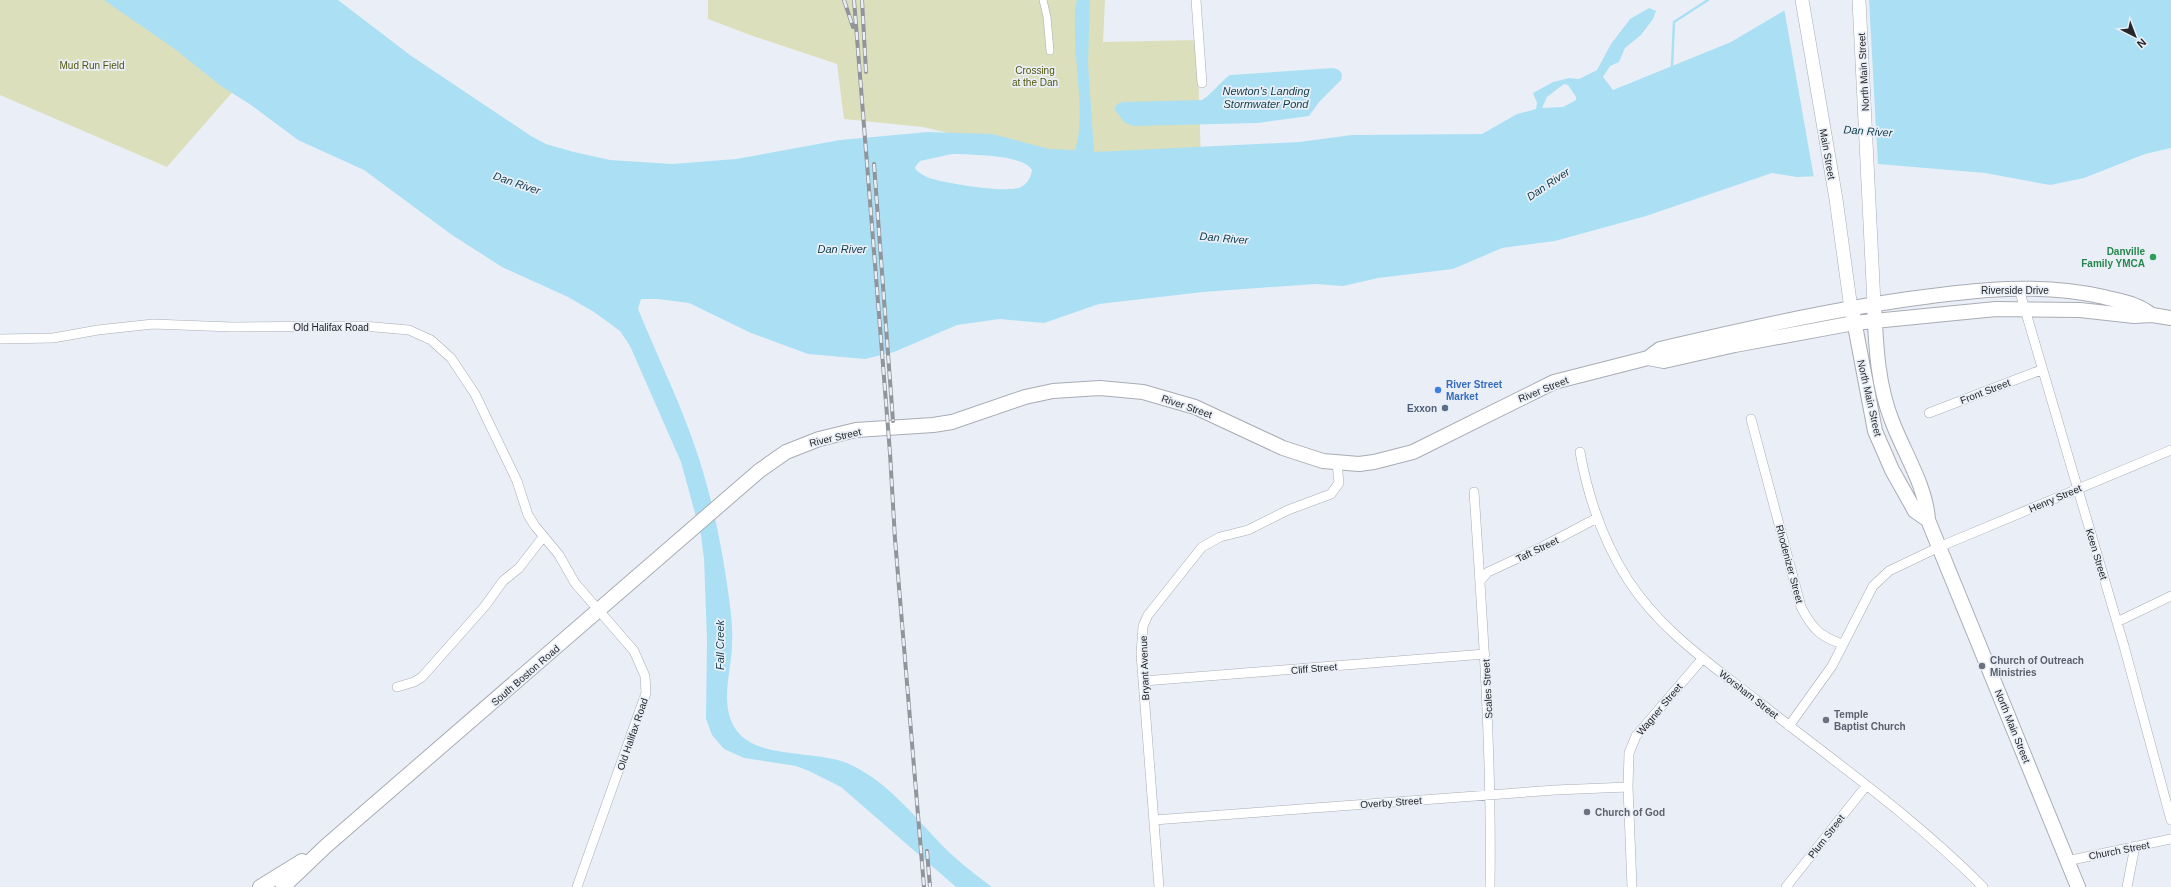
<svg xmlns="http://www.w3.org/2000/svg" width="2171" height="887" viewBox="0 0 2171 887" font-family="Arial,sans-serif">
<rect width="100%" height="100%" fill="#eaeff7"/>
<path fill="#dbdfbb" d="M0,0h109l127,88 -69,79 -167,-72z
M708,0h397l-2,42 94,-2 4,121 -188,-13 -90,-21 -79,-8 -7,-55 -87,-29 -42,-16z"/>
<path fill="#abe0f4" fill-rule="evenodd" d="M104,0h234l72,55 121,81 15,8 28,8 36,8 62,4 64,-5 104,-19 88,-8 64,2 57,15 26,1c11,-31 -1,-88 0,-122 0,-10 -1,-19 2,-28h13l-2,64 6,88 205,-10 53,-7 130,-1 35,-20 19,-5 1,-6 -4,-10 20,-11 16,-4 10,1 18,-9 14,-26 19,-25 19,-11 7,3 -3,8 -12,16 -16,13 -6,14 -9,4 -7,11 10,13 118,-48 71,-42h369v148l-26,6 -61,24 -34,7 -65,-12 -107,-9 -35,11 -46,2 -25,-4 -126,43 -91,25 -53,7 -49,21 -75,9 -35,8 -27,-2 -113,8 -104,12 -55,19 -44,-4 -43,6 -63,27 -29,7 -57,-5 -57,-21 -62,-30 -31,-4h-17l-3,10c18,44 39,87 55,132 18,50 29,104 36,157 2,15 4,30 3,45 0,29 -14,62 5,88 21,28 79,19 110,32 37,16 64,49 91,78 16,17 35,32 54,46h-36l-115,-100 -32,-16 -13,-5 -52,-8 -20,-9 -12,-14 -6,-16 1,-79 -3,-81 -3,-24 -20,-73 -51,-116 -10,-15 -26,-19 -26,-15 -66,-30 -50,-32 -88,-65 -66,-30 -47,-35 -30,-19 -45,-36zM1564,84l4,1 8,12v3l-13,7 -21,1 5,-11zM952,154c18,1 71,0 80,16 -1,7 -4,13 -11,17 -13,7 -76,-4 -92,-9 -5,-2 -9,-5 -13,-8l-1,-3 5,-6z
M1333,68l6,2 3,4 -1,6 -21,21 -11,15 -51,7 -124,3 -9,-3 -11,-14 3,-5 6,-2 79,-2c11,-7 17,-17 28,-25z"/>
<path fill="#eaeff7" d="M1798,0h71l9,166 -34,11 -30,1 -30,-170z"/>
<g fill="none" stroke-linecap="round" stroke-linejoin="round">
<path stroke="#abe0f4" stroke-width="2.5" d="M1672,67l2,-45 34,-22"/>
<defs>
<path id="pedestrian" d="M1043,0l4,17 3,34"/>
<path id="minor" d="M1196,0l6,83
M2019,289l105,357 47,174
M0,339l53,-1 45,-8 55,-6 79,3 131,-1 46,4 22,10 20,18 24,36 42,87 11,34 7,11 24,29 16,28 59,68 11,25 1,17 -69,194
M1929,413l112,-43
M1751,419l50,188c11,21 18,29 41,37
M1580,452c8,45 23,89 48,128 33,51 84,85 131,122 76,60 156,116 224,185
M1474,492c9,132 18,263 16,395
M1480,581l8,-9 54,-25 55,-29
M2117,622l54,-26
M1144,681l341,-27
M397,687l17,-5 8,-5 63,-71 18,-25 16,-13 24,-31
M1789,726l43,-60 41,-80 16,-15 50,-24 232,-97
M1154,820l401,-30 73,-3
M2067,861l104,-22
M1159,887l-18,-233 2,-28 5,-11 54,-68 18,-10 28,-7 40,-20 43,-16 8,-11 -2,-20
M1632,887l-4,-100 1,-34 7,-17 67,-78
M1786,887l80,-101
M2127,887l8,-41"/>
<path id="secondary" d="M1802,0l34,199 15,110
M1859,0l15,304"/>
<path id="primary" d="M1874,304c2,40 3,79 18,117 12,32 34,65 36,99l150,367
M1853,315l22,116 17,39 23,41 13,9
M1648,358l12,-9c82,-19 165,-38 249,-50 65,-9 130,-17 195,-2 19,5 32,6 48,18
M260,887l42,-26
M283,887l43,-41 433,-375 27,-19 33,-13 37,-9 77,-5 19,-3 73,-25 28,-6 47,-3 43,4 52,15 88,41 40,13 36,3 15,-2 39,-10 141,-70 94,-24 16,3 71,-16 119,-22 142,-14 84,1 54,6 18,-1 19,3"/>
</defs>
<use href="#pedestrian" stroke="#a8acb4" stroke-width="8"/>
<use href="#minor" stroke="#a8acb4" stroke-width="10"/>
<use href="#secondary" stroke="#a8acb4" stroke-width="14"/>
<use href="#primary" stroke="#a8acb4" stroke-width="16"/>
<use href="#pedestrian" stroke="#fff" stroke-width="7"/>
<use href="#minor" stroke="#fff" stroke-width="9"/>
<use href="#secondary" stroke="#fff" stroke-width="13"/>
<use href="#primary" stroke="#fff" stroke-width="14"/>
<defs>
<path id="rail" d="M844,0l9,27
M854,0l36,453 5,86 29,348
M862,0l4,72
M874,164l19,257
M927,851l3,36"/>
</defs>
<use href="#rail" stroke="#91949a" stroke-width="4"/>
<use href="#rail" stroke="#eaeff7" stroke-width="2.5" stroke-dasharray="8" stroke-linecap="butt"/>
</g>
<circle fill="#2e9e5b" stroke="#eaeff7" stroke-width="1.5" cx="2153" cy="257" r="4"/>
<circle fill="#3f7fe0" stroke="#eaeff7" stroke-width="1.5" cx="1438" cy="390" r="4"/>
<circle fill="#5c6f8a" stroke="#eaeff7" stroke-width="1.5" cx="1445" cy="408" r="4"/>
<g fill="#6b7280" stroke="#eaeff7" stroke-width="1.5">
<circle cx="1982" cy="666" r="4"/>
<circle cx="1826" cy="720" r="4"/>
<circle cx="1587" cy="812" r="4"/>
</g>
<g text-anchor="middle" stroke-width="3.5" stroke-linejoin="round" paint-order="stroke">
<g font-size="10" fill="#52560b" stroke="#eaeff7">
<text x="92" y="69">Mud Run Field</text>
<text x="1035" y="74">Crossing<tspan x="1035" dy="12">at the Dan</tspan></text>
</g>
<g font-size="10" fill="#252629" stroke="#eaeff7">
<text transform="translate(1863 72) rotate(-93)" y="4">North Main Street</text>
<text transform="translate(1828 154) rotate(80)" y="4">Main Street</text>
<text x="2015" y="294">Riverside Drive</text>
<text x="331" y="331">Old Halifax Road</text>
<text transform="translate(1543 389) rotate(-22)" y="4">River Street</text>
<text transform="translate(1985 391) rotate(-21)" y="4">Front Street</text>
<text transform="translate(1870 398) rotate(77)" y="4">North Main Street</text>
<text transform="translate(1187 406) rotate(19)" y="4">River Street</text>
<text transform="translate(835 437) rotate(-13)" y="4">River Street</text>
<text transform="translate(2055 498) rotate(-23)" y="4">Henry Street</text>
<text transform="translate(1537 549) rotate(-26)" y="4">Taft Street</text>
<text transform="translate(2097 554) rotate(73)" y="4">Keen Street</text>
<text transform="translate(1790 564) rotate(75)" y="4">Rhodenizer Street</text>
<text transform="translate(1144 668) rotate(-92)" y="4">Bryant Avenue</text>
<text transform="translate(1314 668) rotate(-5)" y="4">Cliff Street</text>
<text transform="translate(525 675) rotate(-41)" y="4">South Boston Road</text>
<text transform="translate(1487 689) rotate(-93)" y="4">Scales Street</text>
<text transform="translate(1749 694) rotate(38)" y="4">Worsham Street</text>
<text transform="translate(1659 709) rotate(-50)" y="4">Wagner Street</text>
<text transform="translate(2013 726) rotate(68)" y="4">North Main Street</text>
<text transform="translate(632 734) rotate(-71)" y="4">Old Halifax Road</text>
<text transform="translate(1391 802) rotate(-4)" y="4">Overby Street</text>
<text transform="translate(1826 836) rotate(-52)" y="4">Plum Street</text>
<text transform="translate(2119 850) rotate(-11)" y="4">Church Street</text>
</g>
<g font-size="10" font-weight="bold" fill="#27864d" stroke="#eaeff7" text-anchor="end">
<text x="2145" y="255">Danville<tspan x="2145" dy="12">Family YMCA</tspan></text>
</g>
<g font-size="10" font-weight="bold" fill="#366cbe" stroke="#eaeff7" text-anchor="start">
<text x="1446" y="388">River Street<tspan x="1446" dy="12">Market</tspan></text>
</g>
<g font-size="10" font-weight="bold" fill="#4e5e75" stroke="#eaeff7" text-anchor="end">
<text x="1437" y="412">Exxon</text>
</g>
<g font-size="10" font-weight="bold" fill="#5b616d" stroke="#eaeff7" text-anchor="start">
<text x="1990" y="664">Church of Outreach<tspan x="1990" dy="12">Ministries</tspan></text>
<text x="1834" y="718">Temple<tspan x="1834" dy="12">Baptist Church</tspan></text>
<text x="1595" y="816">Church of God</text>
</g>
<g font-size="11" font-style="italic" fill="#0f3d4c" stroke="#eaeff7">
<text x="1266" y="95">Newton's Landing<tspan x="1266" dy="13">Stormwater Pond</tspan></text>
<text transform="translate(1868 131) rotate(4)" y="4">Dan River</text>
<text transform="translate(517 183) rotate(19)" y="4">Dan River</text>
<text transform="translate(1548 184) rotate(-34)" y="4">Dan River</text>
<text transform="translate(1224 238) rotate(5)" y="4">Dan River</text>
<text x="842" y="253">Dan River</text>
<text transform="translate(720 645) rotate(-90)" y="4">Fall Creek</text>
</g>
</g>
<g transform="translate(2135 36) rotate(138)" stroke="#eaeff7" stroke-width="3" paint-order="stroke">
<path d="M0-3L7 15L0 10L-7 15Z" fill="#252629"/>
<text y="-6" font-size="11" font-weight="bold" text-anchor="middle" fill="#252629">N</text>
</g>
</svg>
